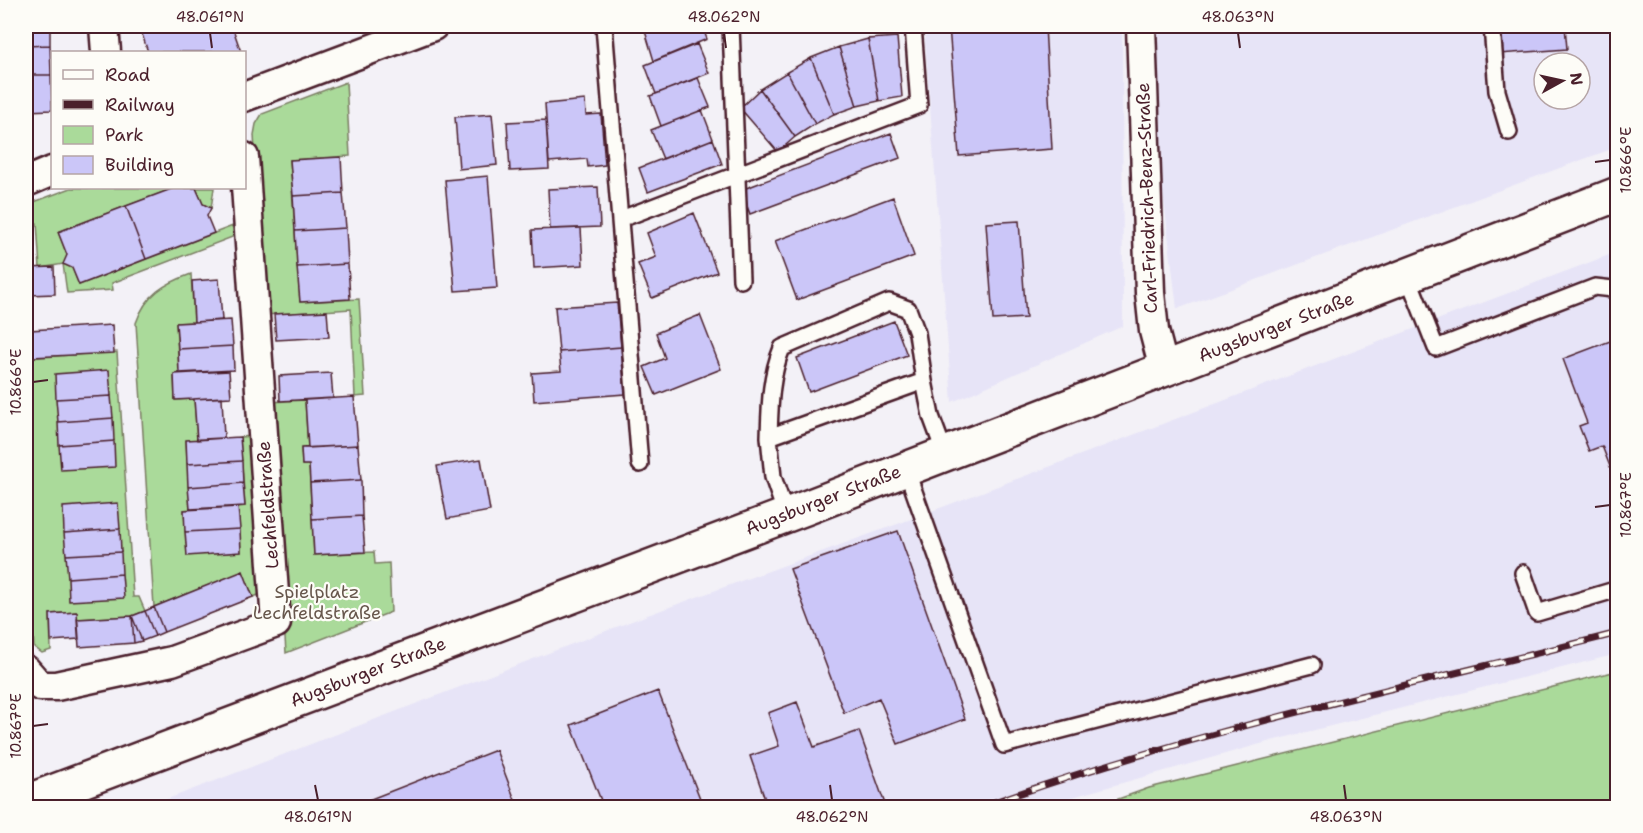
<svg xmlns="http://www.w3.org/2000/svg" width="1643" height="833" viewBox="0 0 1643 833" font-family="'Shantell Sans',sans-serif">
<rect width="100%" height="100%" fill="#f3f1f7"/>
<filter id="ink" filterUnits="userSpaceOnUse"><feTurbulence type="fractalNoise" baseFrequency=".0167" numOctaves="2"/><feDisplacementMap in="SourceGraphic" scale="12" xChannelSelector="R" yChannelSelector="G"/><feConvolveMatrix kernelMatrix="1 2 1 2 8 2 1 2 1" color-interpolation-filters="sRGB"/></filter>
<g filter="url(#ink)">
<path fill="#e7e4f7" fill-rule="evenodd" d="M924,26h198l1,300 -171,76z
M1157,26h460v121l-440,162 -14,-117zM1544,63h36v36h-36z
M1617,252v402l-346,87 -234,66 -893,1 501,-192 258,-94z"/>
<path fill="#aada9a" stroke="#7a7c62" stroke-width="1.5" d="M346,82l4,74 -60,4 10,142 59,-3 6,97 -10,1 -4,-88 -86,6 -11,-180 2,-11 6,-10z
M71,188h103l-116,44 21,53 159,-61 -3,12 -123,47 1,7 -46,3 -4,-29 -23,4 -3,-45 -11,1v-19z
M196,188h18l-3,20 -8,-4z
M191,274l3,48 -18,1 3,50 -5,1 1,26 19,-1 3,41 -11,1 4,68 -6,1 3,45 54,-3 -3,-45 7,-1 -5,-69 14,-1 10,157 -11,4 -10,-25 -89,35 -18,-284c10,-29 28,-39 55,-49z
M117,352l16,245h6l6,14 -13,5 -55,3 -1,-7 -26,2 1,36 -9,3 -8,-6 -8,-126v-163z
M305,400l3,48 -7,1 1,16h7l5,90 60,-3 1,12 14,-1 2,49 -105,41 -16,-251z
M1617,671v136h-521l53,-19z"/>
<path fill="#cbc6f8" stroke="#4a1f2b" stroke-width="1.5" d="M26,26h24v19l-24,1z
M155,26h77l9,26h-93l-7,-21z
M655,26h47l5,13 -53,22 -9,-30z
M949,26h96l7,123 -93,7z
M1497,26h68l2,23 -68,5z
M897,37l5,60 -23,4 -11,-62z
M868,39l11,62 -22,5 -18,-59z
M697,44l12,29 -53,21 -11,-29z
M50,45l1,30h-25v-29z
M839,47l18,59 -23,8 -23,-56z
M811,58l23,56 -19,10 -28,-52z
M787,72l28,52 -20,13 -35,-48z
M26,75h25l1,35 -26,1z
M698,78l12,29 -49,19 -11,-30z
M760,89l35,48 -17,15 -38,-44z
M585,100l1,15 15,-1 4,51 -17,2 -1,-8 -38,3 -4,-58z
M702,110l11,29 -50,20 -12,-29z
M492,114l5,51 -38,4 -4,-52z
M546,120l3,49 -39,2 -3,-49z
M891,133l9,25 -150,56 -9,-24z
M713,139l9,25 -74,28 -9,-24z
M341,157l2,36 -50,3 -3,-36z
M488,176l9,112 -42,3 -10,-111z
M598,187l2,40 -50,2 -2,-40z
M174,188h22l7,16 8,4 -4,8 7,17 -68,26 -20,-53z
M343,193l3,35 -51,3 -2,-35z
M893,197l21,59 -117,44 -22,-59z
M126,206l20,53 -67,26 -7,-17 -9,-4 4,-9 -9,-23z
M694,213l23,59 -65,26 -14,-34 18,-7 -9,-24z
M1019,221l7,97 -33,2 -7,-97z
M346,228l2,36 -51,3 -2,-36z
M581,228l2,37 -49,3 -2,-38z
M348,264l2,35 -50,3 -3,-35z
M54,267l1,27 -27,1 -2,-27z
M219,279l3,41 -28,2 -2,-41z
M617,303l4,44 -62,5 -4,-45z
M327,311l2,26 -53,3 -2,-26z
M700,315l21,54 -65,26 -12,-28 21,-9 -9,-25z
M231,320l2,26 -55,3 -2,-26z
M894,321l13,34 -98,37 -12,-34z
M112,325l2,28 -82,4 -2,-27z
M1618,338v149l-16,-41 -13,5 -10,-25 8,-3 -24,-64z
M233,346l1,24 -55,3 -1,-24z
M621,347l4,47 -91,7 -2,-28 29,-2 -2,-19z
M109,370l2,26 -55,3 -1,-25z
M229,371l2,26 -56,3 -1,-26z
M331,373l2,25 -53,3 -1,-25z
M111,396l2,22 -55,4 -2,-23z
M222,397l2,41 -27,2 -3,-41z
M354,397l4,48 -50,3 -3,-48z
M113,418l1,23 -55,4 -1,-23z
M240,437l2,24 -55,3 -1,-24z
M114,441l1,26 -54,3 -2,-25z
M358,445l3,35 -51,3 -1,-18h-7l-1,-17z
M481,459l9,52 -43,8 -10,-53z
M242,461l1,22 -55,4 -1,-23z
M361,480l1,36 -50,3 -2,-36z
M243,483l2,23 -55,3 -2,-22z
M118,503l2,26 -56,4 -1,-26z
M238,507l2,22 -55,3 -1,-22z
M362,516l3,36 -51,3 -2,-36z
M120,529l1,23 -55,3 -2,-22z
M240,529l1,23 -54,4 -2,-24z
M898,531l67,188 -67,25 -19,-46 -35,15 -54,-144z
M121,552l1,22 -54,4 -2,-23z
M243,571l10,26 -89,35 -10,-25z
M122,574l2,24 -55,3 -1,-23z
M154,607l10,25 -9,4 -10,-25z
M145,611l10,25 -13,5 -10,-25z
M77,612l2,27 -28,2 -1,-27z
M132,616l2,27 -55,4 -2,-28z
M132,616l10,25 -8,2z
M658,691l45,115 -99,2 -33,-83z
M797,702l17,45 45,-16 27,76 -118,1 -18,-52 29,-10 -11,-33z
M496,750l22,58h-170z"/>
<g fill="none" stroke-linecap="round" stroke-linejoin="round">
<defs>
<path id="service" d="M604,26l36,438
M731,26l10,254
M1492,26l5,65 12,41
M629,216l290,-111 -6,-79
M1408,277l28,71 159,-61 18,2 5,5
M769,437c1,-31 1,-60 13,-89l107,-46 19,7 9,24 7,48
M906,469l98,276 308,-80
M786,515l-13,-38 -4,-40 155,-56 7,35 14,38
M1523,573l14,40 81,-24"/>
<path id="minor" d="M104,26l2,26
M1141,26l9,267 4,38 10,38
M244,97l189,-71
M26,182l26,-11
M26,670l14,16h16l116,-25 104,-38 -32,-466"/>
<path id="secondary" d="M26,802l782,-295 810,-313"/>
</defs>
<use href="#service" stroke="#4a1f2b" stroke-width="20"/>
<use href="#minor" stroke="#4a1f2b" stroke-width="33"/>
<use href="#secondary" stroke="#4a1f2b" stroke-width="38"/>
<use href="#service" stroke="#fdfcf7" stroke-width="15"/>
<use href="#minor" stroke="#fdfcf7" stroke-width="28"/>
<use href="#secondary" stroke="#fdfcf7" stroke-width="33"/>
<defs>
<path id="rail" d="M978,808c207,-75 426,-121 640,-175"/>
</defs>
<use href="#rail" stroke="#4a1f2b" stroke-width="7"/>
<use href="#rail" stroke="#fdfcf7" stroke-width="4.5" stroke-dasharray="14" stroke-linecap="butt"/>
</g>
</g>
<path fill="none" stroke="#4a1f2b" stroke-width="2" d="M210,33l2,15M724,33l2,15M1238,33l2,15M1595,162l15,-2M33,382l15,-2M1595,507l15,-2M33,726l15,-2M315,785l3,15M830,785l2,15M1344,785l2,15"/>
<g text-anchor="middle" stroke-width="4.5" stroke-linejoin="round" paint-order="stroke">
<g font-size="18" fill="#4a1f2b" stroke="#fdfcf7">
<text transform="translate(1147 198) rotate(-92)" y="6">Carl-Friedrich-Benz-Straße</text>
<text transform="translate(1276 327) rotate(-21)" y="6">Augsburger Straße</text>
<text transform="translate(823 500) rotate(-21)" y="6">Augsburger Straße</text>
<text transform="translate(268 505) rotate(-94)" y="6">Lechfeldstraße</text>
<text transform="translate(368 672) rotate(-21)" y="6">Augsburger Straße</text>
</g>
<g font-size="18" fill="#67574c" stroke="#fdfcf7">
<text x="317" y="598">Spielplatz<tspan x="317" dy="21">Lechfeldstraße</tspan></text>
</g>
</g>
<rect width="1643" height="833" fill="none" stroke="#fdfcf7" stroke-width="66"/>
<rect x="51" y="51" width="195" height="138" fill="#fdfcf7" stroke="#b5a4a5" stroke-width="1.5"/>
<rect x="63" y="70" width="30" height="9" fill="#fdfcf7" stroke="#b5a4a5" stroke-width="1.5"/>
<text x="105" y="81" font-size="18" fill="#4a1f2b">Road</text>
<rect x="63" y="100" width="30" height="9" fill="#4a1f2b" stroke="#b5a4a5" stroke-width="1.5"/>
<text x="105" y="111" font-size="18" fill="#4a1f2b">Railway</text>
<rect x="63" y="126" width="30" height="18" fill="#aada9a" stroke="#b5a4a5" stroke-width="1.5"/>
<text x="105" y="141" font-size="18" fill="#4a1f2b">Park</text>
<rect x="63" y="156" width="30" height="18" fill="#cbc6f8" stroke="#b5a4a5" stroke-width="1.5"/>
<text x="105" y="171" font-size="18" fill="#4a1f2b">Building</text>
<g transform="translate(1562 81) rotate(82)"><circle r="28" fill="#fdfcf7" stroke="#b5a4a5" stroke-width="1.5"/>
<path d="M0-4.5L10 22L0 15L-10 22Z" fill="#4a1f2b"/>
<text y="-9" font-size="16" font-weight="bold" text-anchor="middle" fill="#4a1f2b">N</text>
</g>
<rect x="33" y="33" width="1577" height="767" fill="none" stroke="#4a1f2b" stroke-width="2"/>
<g font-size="15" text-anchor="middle" fill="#4a1f2b">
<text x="210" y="22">48.061°N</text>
<text x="724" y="22">48.062°N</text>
<text x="1238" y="22">48.063°N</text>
<text transform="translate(1626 160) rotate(-90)" y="5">10.866°E</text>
<text transform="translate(16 382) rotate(-90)" y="5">10.866°E</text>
<text transform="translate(1626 505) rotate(-90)" y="5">10.867°E</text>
<text transform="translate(16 726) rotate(-90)" y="5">10.867°E</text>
<text x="318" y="822">48.061°N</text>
<text x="832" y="822">48.062°N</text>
<text x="1346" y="822">48.063°N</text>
</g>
</svg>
